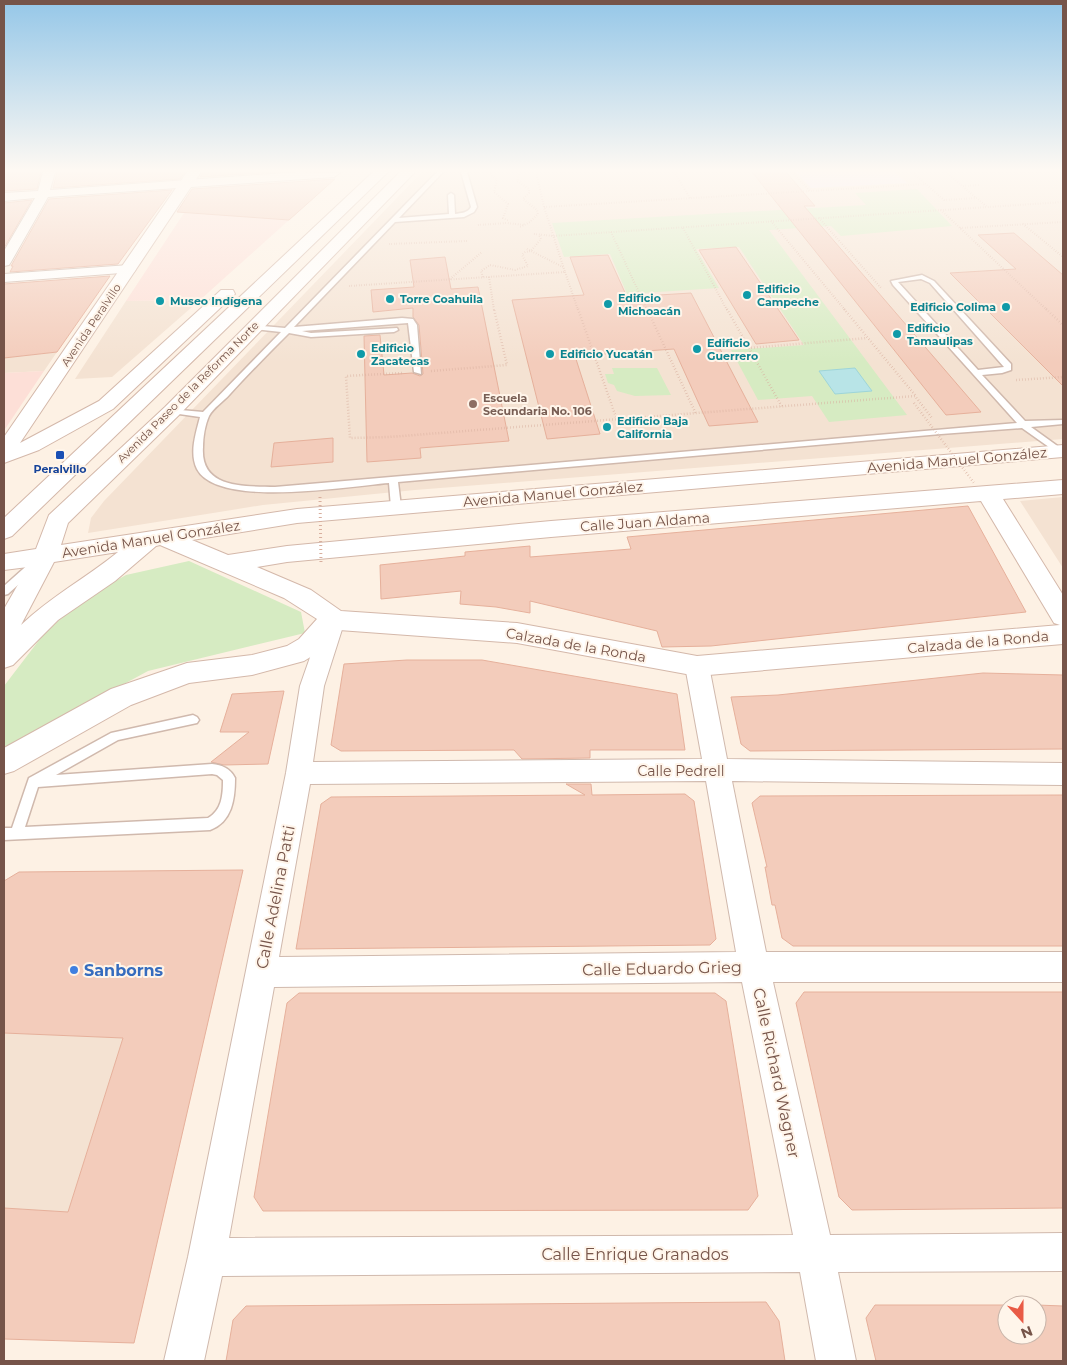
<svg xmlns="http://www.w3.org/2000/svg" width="1067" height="1365" viewBox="0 0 1067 1365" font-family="Montserrat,sans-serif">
<rect width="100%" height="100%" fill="#fdf1e4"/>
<path fill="#f4e2d2" d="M422,172h641v267l-648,51 -152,15 -175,28 3,-15 13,-17z
M200,300l-88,77 -37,2 51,-78z
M57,352l-13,19 -40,2v-15z
M1063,497v71l-43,-67z
M4,1033l119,5 -55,174 -64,-4z"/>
<path fill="#fddfd7" d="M184,213l105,7 -89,80 -74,1z
M44,371l-39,58h-1v-56z"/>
<path fill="#eee0f9" d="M796,172h99l12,11 -96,5z"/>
<path fill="#d6ebc2" d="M917,189l35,37 -111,10 -10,-10 -62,4 138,185 -78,7 -17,-26 -54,4 -27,-50 73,-5 -65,-98 -43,2 23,39 -92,6 -17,-40 -46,3 -12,-34 314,-18 -11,-12z
M612,368h45l14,27 -36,1 -18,-5 -3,-6 -6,-2 -3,-9h9z
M189,561l112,51 4,21 -157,38 -144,78v-63l39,-51 37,-34 46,-26z"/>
<path fill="#b8e4e7" stroke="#9ed5d9" d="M855,368l17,23 -37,3 -16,-23z"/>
<path fill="#f3ccbb" stroke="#e6b09b" d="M4,172h37l-4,17 -33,2z
M57,172h128l-5,7 -127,9z
M203,172h70l-73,5z
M752,172h34l29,34h-11l177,206 -35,3z
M335,179l-46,41 -112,-8 15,-23z
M172,190l-54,74 -108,8 3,-6h-2l38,-67z
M32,200l-28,48v-45z
M1014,233l49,42v111l-113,-113 66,-4 -38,-34z
M736,247l63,93 -43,4 -57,-94z
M608,255l19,42 64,-4 67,129 -49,4 -35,-77 -99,7 25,78 -53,5 -35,-139 72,-5 -14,-38z
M445,257l6,32 27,-2 31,154 -89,7 1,10 -54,4 -3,-126 16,-1 4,40 28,-2 8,3 3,-2 -4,-49 -6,-8v-9l-40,4 -2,-22 43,-3 -4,-27z
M110,276l-53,76 -53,6v-74z
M333,438v24l-62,5 3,-24z
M968,506l58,106 -315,34 -49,1 -5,-16 -127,-30v12l-34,-6 -36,-3 1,-13 -80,8 -1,-34 85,-9v-4l65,-6v11l101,-8 -4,-12z
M407,660h75l195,34 8,56h-95v8l-68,1 -8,-9 -173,1 -10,-6 13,-81z
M983,673l80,2v74l-313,2 -9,-7 -10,-47 47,-2z
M284,691l-16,73 -44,1 -13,-3 38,-30h-29l12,-38z
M566,784h25l1,11 93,-1 9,7 22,138 -6,6 -414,4 25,-145 10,-7 254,-2z
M1063,795v151h-270l-11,-8 -7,-33h-3l-7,-38h2l-15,-64 8,-7z
M243,870l-109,473 -130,-4v-131l64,4 55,-174 -119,-5v-152l15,-9z
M804,992h259v216l-211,2 -13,-13 -17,-76 -26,-118z
M299,993h416l11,8 32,195 -10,14 -485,1 -9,-14 33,-194z
M766,1302l13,19 6,40h-559l7,-41 13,-14z
M875,1305h132v30h30v-30l26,1v55h-187l-10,-43z"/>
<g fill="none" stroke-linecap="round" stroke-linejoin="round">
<defs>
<path id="lane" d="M437,172h6l-44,46 50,-4 -1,-19 3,-2 3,2 1,19c6,-1 13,-1 16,-7l-10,-35h6l10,35 -3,5 -10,5 -69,5 -101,105 108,-9 11,1 4,6 4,49 -7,-2 -6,-49 -106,8 9,2 86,-5 1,2 -4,2 -83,5 -22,-4c-20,20 -40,40 -59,61 -6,7 -17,14 -21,22 -4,9 -6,21 -6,31 -3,42 41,39 72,40l742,-64 -124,-138 -2,-4 31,-6 12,6 77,83v6l-9,3 -20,2 43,46 38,-1v4l-32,3 32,23v7l-41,-29 -81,6 -543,48 3,25 -5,3 -5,-3 -2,-24c-39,3 -171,26 -192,-14 -8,-16 -1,-36 3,-52l-28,-4h-3v-4l34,3 78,-80 -27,-3 -4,-2 1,-2 34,3zM921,279l9,4 74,84 -26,3 -80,-88z
M36,560l4,1 1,2 -1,2 -32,29 -4,1v-9l28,-25z
M193,715l4,2 2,3 -2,3 -79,17 -62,35 156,-11c10,1 18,4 23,14 0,21 -3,44 -25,52l-206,10v-12h8l17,-50 82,-45zM212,774l5,1 6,5c0,15 -1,30 -15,38l-183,9 13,-40z"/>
<path id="street" d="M43,172h12l-5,18 249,-18 41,1 -6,4 -286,20 -37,65 -2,3 -5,1v-15l31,-53 -31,3v-8l34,-2z
M129,265l7,4 -2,3 -130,10v-8z
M334,612l8,2 3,6 -21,66 -11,76 389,-3 -17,-93 4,-6 8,-3 8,3 4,6 18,93 336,4v22l-331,-4 34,171h297v30h-290l57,253 233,-2v38l-225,1 18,89h-40l-16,-89 -578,4 -18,85h-40l24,-104 98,-484 14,-87 23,-66 3,-6zM706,781l30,171 -457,5 31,-173zM742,982l51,253 -564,3 45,-251z"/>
<path id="secondary" d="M187,172h14l-181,271 79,-42 122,-111h12l2,4 -122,115 -74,41 -35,13v-26z
M373,172h15l-376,364 -8,3v-21z
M400,172h15l-236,243 -111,108 -7,22 236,-36 766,-64v12l-766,66 -105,17 36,15 59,-9 264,-25 512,-41v14l-60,5 60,96v49l-366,32 -180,-33 -178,-13 -9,6 -13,17 -13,8 -52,14 -63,8 -58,22 -117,66 -10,3v-26l107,-59 76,-26 65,-8 35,-9 12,-7 18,-20 -33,-21 -124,-53 -4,1 -41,35 -57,39 -45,45 -9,3v-59l24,-42 -24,3v-16l32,-5 13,-34 116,-108zM981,501l73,122 6,2 -363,31 -180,-33 -176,-12 -30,-21 -54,-23 30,-5 264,-25zM118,552c-32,26 -68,45 -97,73l33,-63z"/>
</defs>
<use href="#lane" stroke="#d0b9ad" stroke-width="3"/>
<use href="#street" stroke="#d0b9ad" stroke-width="2"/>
<use href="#secondary" stroke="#d4b8aa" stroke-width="2"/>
<path stroke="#d8af9e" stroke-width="2" stroke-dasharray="0.5 2" stroke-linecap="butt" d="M488,172l9,8 -3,12 14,12 -5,14 6,3
M520,172l-3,9 12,8v4l-6,6 14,11 1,4 -8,8 -10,5
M674,172l16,26
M792,172l18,19
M912,172l32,28 33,-2 10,9
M946,172l30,26
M963,186l17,-1
M544,207l382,-23
M941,210l106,100
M819,218l62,70
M771,221l74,89
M1023,224l40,33
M478,225l29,-2 18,2
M683,228l44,82
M960,228l103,-6
M611,232l36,78
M534,234l19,2 510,-34
M389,244l78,-3
M527,249l36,18
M565,272l13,38
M483,277l-2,-6 9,-6 25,5 13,-4 -6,-11 3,-3 6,-1 10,-12 -2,-4
M489,277l5,33
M450,279l32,-27
M349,286l216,-14 -21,-65 -8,-35"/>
<path stroke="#d8af9e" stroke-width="2.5" stroke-dasharray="0.5 2.5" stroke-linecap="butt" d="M578,309l39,111
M647,309l49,105
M727,309l55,98
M844,309l71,86
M1046,309l17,16
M748,348l119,-10
M431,371l76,-6 -13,-56
M402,373l-56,3 4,62 39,-1 526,-41 17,22
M1016,380l47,-3
M914,403l9,12"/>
<use href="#lane" fill="#fff" fill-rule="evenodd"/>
<use href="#street" fill="#fff" fill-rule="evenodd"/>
<use href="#secondary" fill="#fff" fill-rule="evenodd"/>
<path stroke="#d8af9e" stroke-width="2.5" stroke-dasharray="0.5 2.5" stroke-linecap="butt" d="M923,415l51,68"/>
<path stroke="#d8af9e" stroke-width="3" stroke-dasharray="1 3" stroke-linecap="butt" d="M320,497l1,68"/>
</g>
<linearGradient id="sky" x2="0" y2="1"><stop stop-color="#95c7e8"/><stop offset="0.47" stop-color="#fef9f3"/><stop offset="1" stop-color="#fef9f3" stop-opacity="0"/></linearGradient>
<rect width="1067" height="363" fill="url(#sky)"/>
<g fill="#0f9aa8" stroke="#fff5ea" stroke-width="2">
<circle cx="747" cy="295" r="5"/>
<circle cx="390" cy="299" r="5"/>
<circle cx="160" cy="301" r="5"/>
<circle cx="608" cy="304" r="5"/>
<circle cx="1006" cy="307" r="5"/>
<circle cx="897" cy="334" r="5"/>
<circle cx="697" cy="349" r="5"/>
<circle cx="361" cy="354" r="5"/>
<circle cx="550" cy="354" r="5"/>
<circle cx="607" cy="427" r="5"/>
</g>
<circle fill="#8d6e63" stroke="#fff5ea" stroke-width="2" cx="473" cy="404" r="5"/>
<rect fill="#1a4fb4" stroke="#fff5ea" stroke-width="2" x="55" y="450" width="10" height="10" rx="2.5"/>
<circle fill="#3f7fe0" stroke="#fff5ea" stroke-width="2" cx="74" cy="970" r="5"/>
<g text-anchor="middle" stroke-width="4" stroke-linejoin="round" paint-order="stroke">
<g font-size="11" font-weight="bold" fill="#0d838f" stroke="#fff5ea" text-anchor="start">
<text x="757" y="293">Edificio<tspan x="757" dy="13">Campeche</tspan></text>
<text x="618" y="302">Edificio<tspan x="618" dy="13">Michoacán</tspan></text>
<text x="400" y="303">Torre Coahuila</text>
<text x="170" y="305">Museo Indígena</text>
<text x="996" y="311" text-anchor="end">Edificio Colima</text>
<text x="907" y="332">Edificio<tspan x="907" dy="13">Tamaulipas</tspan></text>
<text x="707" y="347">Edificio<tspan x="707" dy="13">Guerrero</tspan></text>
<text x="371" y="352">Edificio<tspan x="371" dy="13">Zacatecas</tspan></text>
<text x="560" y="358">Edificio Yucatán</text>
<text x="617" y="425">Edificio Baja<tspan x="617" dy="13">California</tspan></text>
</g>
<g font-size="11" fill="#765449" stroke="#fff5ea">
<text transform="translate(91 325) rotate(-56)" y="4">Avenida Peralvillo</text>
<text transform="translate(188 392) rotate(-45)" y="4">Avenida Paseo de la Reforma Norte</text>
</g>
<g font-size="11" font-weight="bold" fill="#785e54" stroke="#fff5ea" text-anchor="start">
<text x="483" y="402">Escuela<tspan x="483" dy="13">Secundaria No. 106</tspan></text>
</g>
<g font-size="11" font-weight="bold" fill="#164399" stroke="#fff5ea">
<text x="60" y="473">Peralvillo</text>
</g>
<g font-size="14" fill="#765449" stroke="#fff5ea">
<text transform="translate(957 460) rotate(-5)" y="5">Avenida Manuel González</text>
<text transform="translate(553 494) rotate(-5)" y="5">Avenida Manuel González</text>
<text transform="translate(645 522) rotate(-4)" y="5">Calle Juan Aldama</text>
<text transform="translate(151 539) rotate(-9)" y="5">Avenida Manuel González</text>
<text transform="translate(978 642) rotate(-5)" y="5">Calzada de la Ronda</text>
<text transform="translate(576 645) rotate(10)" y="5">Calzada de la Ronda</text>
<text x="681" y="776">Calle Pedrell</text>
</g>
<g font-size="16" fill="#765449" stroke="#fff5ea">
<text transform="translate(275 897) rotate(-79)" y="6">Calle Adelina Patti</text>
<text transform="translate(662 968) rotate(-1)" y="6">Calle Eduardo Grieg</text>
<text transform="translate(777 1073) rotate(78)" y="6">Calle Richard Wagner</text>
<text x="635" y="1260">Calle Enrique Granados</text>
</g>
<g font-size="16" font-weight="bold" fill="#366cbe" stroke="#fff5ea" text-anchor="start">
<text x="84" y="976">Sanborns</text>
</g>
</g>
<rect width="1067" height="1365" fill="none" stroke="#765449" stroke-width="10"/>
<g transform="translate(1022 1320) rotate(159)"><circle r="24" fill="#fff5ea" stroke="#c8b5aa"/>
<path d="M0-4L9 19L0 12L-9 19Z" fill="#e95b46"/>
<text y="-8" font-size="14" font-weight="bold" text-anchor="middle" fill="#765449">N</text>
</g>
</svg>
